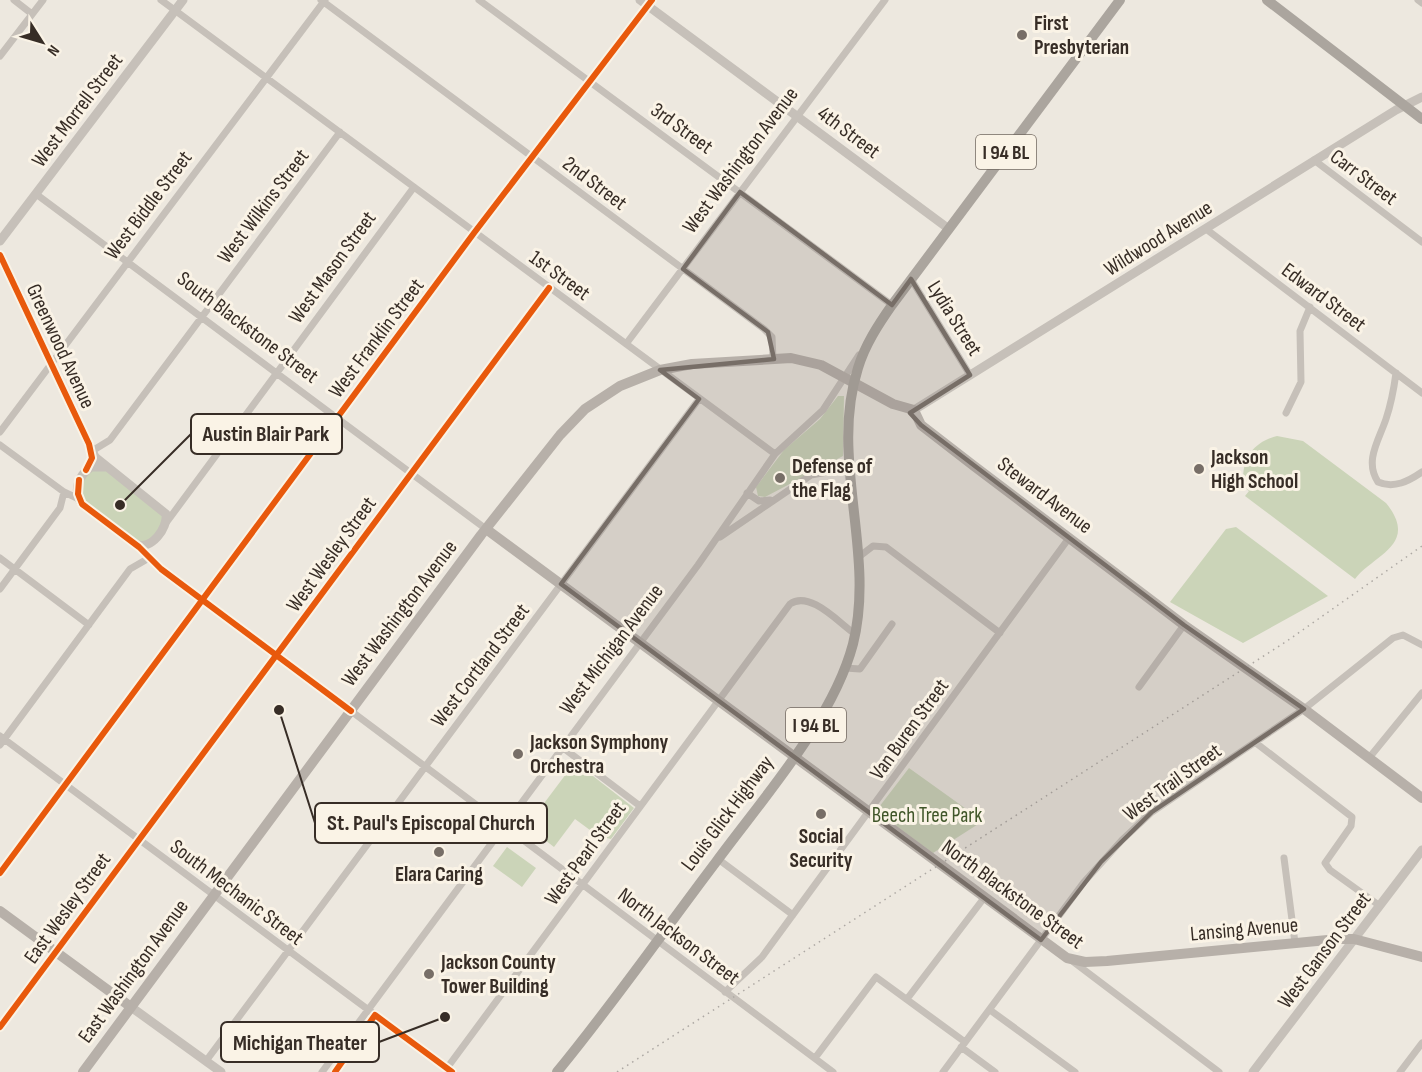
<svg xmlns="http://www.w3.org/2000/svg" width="1422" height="1072" viewBox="0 0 1422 1072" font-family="'Sofia Sans Condensed',sans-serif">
<rect width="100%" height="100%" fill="#ede8df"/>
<path fill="#cbd4b8" d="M838,396h6l-1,60 -78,41 -7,-1 -2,-9 28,-37 36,-31z
M1277,436l26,5 83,62c34,42 -13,52 -31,76l-110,-83 4,-5 -5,-4c-4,-26 8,-45 33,-51z
M100,465l66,49 -14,28h-20l-54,-48 8,-24z
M1236,527l92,69 -85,47 -73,-41 56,-73z
M575,762l59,46 -23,31 -13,-3 -23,-17 -21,28 -27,-21z
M909,768l74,53 -50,32 -57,-42z
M507,847l29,21 -14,19 -29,-21z"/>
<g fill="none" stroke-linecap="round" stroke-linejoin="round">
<path stroke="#c6c0b9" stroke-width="7" d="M14,0l18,14
M161,0l614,454
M321,0l443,329 8,8 1,22
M479,0l413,305
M1418,0l4,3
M0,56l43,-56
M1314,160l108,82
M36,194l450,335
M1206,229l216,164
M911,279l59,96
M626,344l259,-344
M1396,373c-2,15 -5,31 -10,46 -7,21 -22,42 -8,63 16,7 31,-1 44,-10
M1286,413l15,-31 -1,-51 10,-24
M0,432l325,-432
M0,445l64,47 15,7
M92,451l18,-11 230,-308
M747,493l12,8 11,-1
M166,523l248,-336
M720,537l91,-62 38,-7
M860,556l13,-10 13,1 114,86
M0,558l89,67
M0,589l60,-81 4,-16
M845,668l15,1 32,-45
M1139,687l45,-62
M351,711l482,361
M0,736l452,336
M1256,743l96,74 -1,9 -26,37 5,7 50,36
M0,745l130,-176 19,-11
M562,747l78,59
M1369,758l53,-65
M1284,858l11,85
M718,859l75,56
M0,873l474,-640 178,-233
M1071,960l148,112
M725,992l37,-35 307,-419
M907,999l77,-101
M990,1010l85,62
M0,1027l549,-739
M961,1047l34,25
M815,1058l61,-81 89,65
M206,1061l493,-662
M447,1068l343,-464c20,-14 49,19 65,30
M322,1072l376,-507 77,-111 48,-44 36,-55
M943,1072l141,-190 38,-42 30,-28 152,-103 89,-71 10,-3 19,10
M1400,1072l22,-29"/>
<path stroke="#c6c0b9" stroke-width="9" d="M640,0l309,229
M0,241l183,-241
M0,255l95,202 71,57c2,14 -15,37 -30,30
M914,410l482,-300 26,-13
M104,467h-13c-13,9 -18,23 -9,37l57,43 22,22 190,142
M131,1007l90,65
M1253,1072l169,-222"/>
<path stroke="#b7b0a9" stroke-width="10" d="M486,529l581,429 18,4 22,-1 231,-22h16l68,18
M0,911l131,96
M83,1072l398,-537 79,-100 25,-26 35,-23 40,-16 32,-6 99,-6 30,7 72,39 21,6 7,15 53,41 210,159 120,84 118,89"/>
<path stroke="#aba59e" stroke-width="10" d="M1267,0l155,119
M557,1072c56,-68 106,-140 159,-210 47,-64 117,-142 137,-218 23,-92 -24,-185 5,-276 7,-23 20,-43 34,-63l228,-305"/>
<path stroke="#ada8a3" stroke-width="1.5" stroke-dasharray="1.5 4.5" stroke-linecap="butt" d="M617,1072l670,-431 135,-95"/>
<defs>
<path id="cycleway" d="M0,255l89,189 3,14 -6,12
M79,480l-1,14 4,10 57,43 22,22 190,142
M0,873l474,-640 178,-233
M0,1027l549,-739
M335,1072l40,-57 77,57"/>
</defs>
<use href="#cycleway" stroke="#faf3e6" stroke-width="10"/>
<use href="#cycleway" stroke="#e8590c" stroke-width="6"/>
</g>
<path fill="#776e67" fill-opacity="0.2" stroke="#776e67" stroke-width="4.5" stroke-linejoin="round" d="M740,192l152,113 19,-26 59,96 -60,38 11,12 263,200 120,84 -152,103 -51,50 -60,78 -480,-356 138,-185 -39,-29 114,-11 -6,-27 -85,-63z"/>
<g fill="#776e67" stroke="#faf3e6" stroke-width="2">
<circle cx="1022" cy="35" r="6"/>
<circle cx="1199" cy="469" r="6"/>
<circle cx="780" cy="478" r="6"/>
<circle cx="518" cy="754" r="6"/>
<circle cx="821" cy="814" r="6"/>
<circle cx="439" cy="852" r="6"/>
<circle cx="429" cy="974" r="6"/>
</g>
<g text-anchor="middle" stroke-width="6" stroke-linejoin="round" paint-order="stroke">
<g fill="#faf3e6" stroke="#726860" stroke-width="1.5">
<rect x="976" y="135" width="60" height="34" rx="4.5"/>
<rect x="786" y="708" width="60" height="34" rx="4.5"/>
</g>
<g font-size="20" font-weight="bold" fill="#372d26">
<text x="1006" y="159">I 94 BL</text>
<text x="816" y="732">I 94 BL</text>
</g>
<g font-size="21" font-weight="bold" fill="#372d26" stroke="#faf3e6" text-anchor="start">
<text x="1034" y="30">First<tspan x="1034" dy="24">Presbyterian</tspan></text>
<text x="1211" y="464">Jackson<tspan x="1211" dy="24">High School</tspan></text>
<text x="792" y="473">Defense of<tspan x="792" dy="24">the Flag</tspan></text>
<text x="530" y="749">Jackson Symphony<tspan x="530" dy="24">Orchestra</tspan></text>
<text x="821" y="843" text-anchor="middle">Social<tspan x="821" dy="24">Security</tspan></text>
<text x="439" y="881" text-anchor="middle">Elara Caring</text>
<text x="441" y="969">Jackson County<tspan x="441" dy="24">Tower Building</tspan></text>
</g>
<g font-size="21" fill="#372d26" stroke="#faf3e6">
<text transform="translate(77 110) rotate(-53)" y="7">West Morrell Street</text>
<text transform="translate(682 128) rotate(36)" y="7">3rd Street</text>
<text transform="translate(849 132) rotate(37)" y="7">4th Street</text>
<text transform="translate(740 160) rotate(-53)" y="7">West Washington Avenue</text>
<text transform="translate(1364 177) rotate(37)" y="7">Carr Street</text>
<text transform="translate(595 183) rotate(37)" y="7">2nd Street</text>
<text transform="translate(148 205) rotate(-53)" y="7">West Biddle Street</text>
<text transform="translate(263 206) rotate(-53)" y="7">West Wilkins Street</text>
<text transform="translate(1158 238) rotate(-32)" y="7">Wildwood Avenue</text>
<text transform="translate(332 267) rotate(-54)" y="7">West Mason Street</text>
<text transform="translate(560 275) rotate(36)" y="7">1st Street</text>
<text transform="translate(1324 297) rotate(37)" y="7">Edward Street</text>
<text transform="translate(955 318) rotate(58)" y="7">Lydia Street</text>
<text transform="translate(248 327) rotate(37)" y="7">South Blackstone Street</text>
<text transform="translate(376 338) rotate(-53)" y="7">West Franklin Street</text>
<text transform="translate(61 346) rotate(65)" y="7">Greenwood Avenue</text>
<text transform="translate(1045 495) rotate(37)" y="7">Steward Avenue</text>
<text transform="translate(331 554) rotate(-54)" y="7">West Wesley Street</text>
<text transform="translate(399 613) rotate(-53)" y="7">West Washington Avenue</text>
<text transform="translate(611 649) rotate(-53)" y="7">West Michigan Avenue</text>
<text transform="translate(480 665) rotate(-53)" y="7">West Cortland Street</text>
<text transform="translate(909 729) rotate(-54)" y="7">Van Buren Street</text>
<text transform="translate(1172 782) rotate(-36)" y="7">West Trail Street</text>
<text transform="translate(727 813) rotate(-53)" y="7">Louis Glick Highway</text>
<text transform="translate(585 853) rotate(-54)" y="7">West Pearl Street</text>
<text transform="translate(237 892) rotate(37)" y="7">South Mechanic Street</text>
<text transform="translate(1013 894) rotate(36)" y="7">North Blackstone Street</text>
<text transform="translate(67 908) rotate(-54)" y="7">East Wesley Street</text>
<text transform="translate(1244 929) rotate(-5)" y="7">Lansing Avenue</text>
<text transform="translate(679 936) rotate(37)" y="7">North Jackson Street</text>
<text transform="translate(1324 950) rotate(-53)" y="7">West Ganson Street</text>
<text transform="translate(133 971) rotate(-54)" y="7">East Washington Avenue</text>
</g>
<g font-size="21" fill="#405629" stroke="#faf3e6">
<text x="927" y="822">Beech Tree Park</text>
</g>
</g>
<path fill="none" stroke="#372d26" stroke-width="2" d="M120 505L191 434M279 710L315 823M445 1017L379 1042"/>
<g fill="#372d26" stroke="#faf3e6" stroke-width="2">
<circle cx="120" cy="505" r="6"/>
<circle cx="279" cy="710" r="6"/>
<circle cx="445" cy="1017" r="6"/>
</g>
<g fill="#faf3e6" stroke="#372d26" stroke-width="2">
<rect x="191" y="414" width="151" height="40" rx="6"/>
<rect x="315" y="803" width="232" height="40" rx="6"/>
<rect x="221" y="1022" width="158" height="40" rx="6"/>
</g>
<g font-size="22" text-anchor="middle" font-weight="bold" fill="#372d26">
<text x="266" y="441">Austin Blair Park</text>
<text x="431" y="830">St. Paul's Episcopal Church</text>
<text x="300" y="1050">Michigan Theater</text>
</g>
<g transform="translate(42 42) rotate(127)" stroke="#faf3e6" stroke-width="4.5" paint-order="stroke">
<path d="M0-4.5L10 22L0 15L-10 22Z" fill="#372d26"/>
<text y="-9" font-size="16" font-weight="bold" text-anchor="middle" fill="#372d26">N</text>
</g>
</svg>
